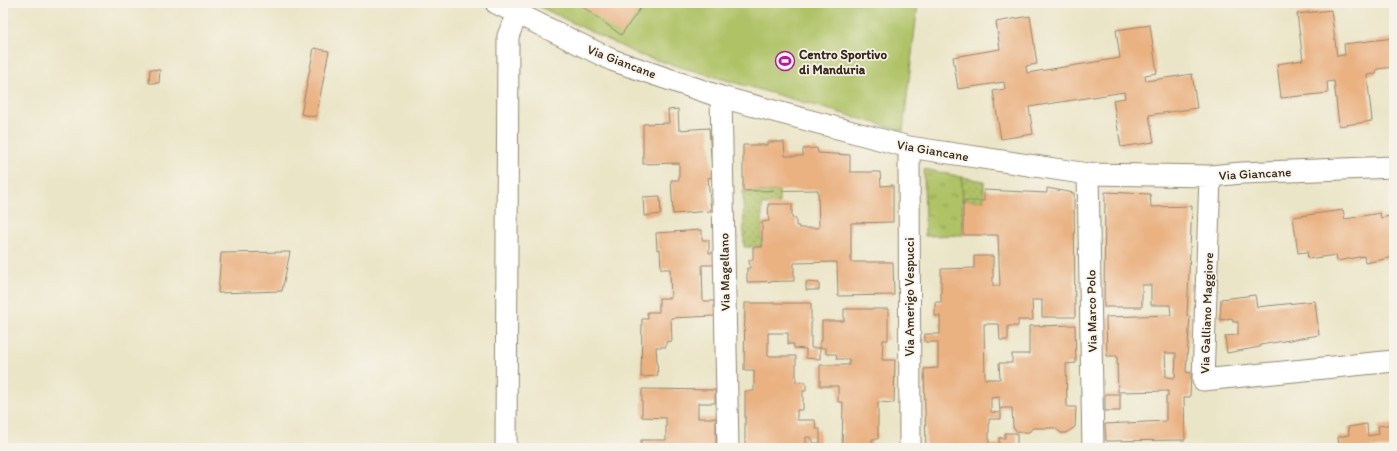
<svg xmlns="http://www.w3.org/2000/svg" width="1397" height="451" viewBox="0 0 1397 451" font-family="Itim,sans-serif">
<defs>
<pattern id="grass-tufts" width="24" height="20" patternUnits="userSpaceOnUse"><rect width="24" height="20" fill="#afc266"/><path d="M3 7l-1-3M5 7V3M7 7l1-3M15 17l-1-3M17 17v-4M19 17l1-3" fill="none" stroke="#909e53"/></pattern>
<pattern id="garden-dots" width="8" height="8" patternUnits="userSpaceOnUse"><rect width="8" height="8" fill="#afc266"/><path d="M2 2h.1M6 6h.1" fill="none" stroke="#909e53" stroke-width="1.8" stroke-linecap="round"/></pattern>
</defs>
<rect width="100%" height="100%" fill="#f7f3e8"/>
<filter id="ink" filterUnits="userSpaceOnUse"><feTurbulence type="fractalNoise" baseFrequency=".025" numOctaves="2"/><feDisplacementMap in="SourceGraphic" scale="8" xChannelSelector="R" yChannelSelector="G"/><feConvolveMatrix kernelMatrix="1 2 1 2 8 2 1 2 1" color-interpolation-filters="sRGB"/></filter>
<filter id="wash" filterUnits="userSpaceOnUse"><feTurbulence type="fractalNoise" baseFrequency=".012" numOctaves="4" result="noise"/><feDisplacementMap in="SourceGraphic" scale="16" xChannelSelector="R" yChannelSelector="G"/><feGaussianBlur stdDeviation="0.9" result="paint"/><feColorMatrix in="noise" values="0 0 0 0 0 0 0 0 0 0 0 0 0 0 0 0 0 1.4 0 .05"/><feComposite in="paint" operator="in"/></filter>
<g filter="url(#wash)">
<rect width="100%" height="100%" fill="#ebe5c8"/>
<path fill="url(#grass-tufts)" stroke="#757642" d="M924,169l38,8 1,58 -38,1z"/>
<path fill="url(#garden-dots)" stroke="#757642" d="M962,177l22,4v20h-21z
M743,191h36v13l-17,1v42h-18z"/>
<path fill="#afc266" stroke="#757642" d="M532,3h386l-15,128 -264,-76z"/>
<g id="blocks">
<path fill="#eab181" fill-rule="evenodd" d="M578,3h59l5,3 -21,29z
M1331,10l6,46 8,-1 -1,-11 50,-6v29l-17,2 -1,5 -9,1 5,46 -33,5 -5,-45 -7,1 1,11 -47,5 -4,-34 26,-4 -6,-46z
M1030,16l7,48 -11,2 1,7 93,-15 -4,-28 34,-5 7,48 -12,2 1,6 46,-7 5,34 -48,7 5,27 -33,5 -8,-47 12,-2 -1,-6 -95,15 4,27 -32,5 -8,-48 12,-2 -1,-7 -46,7 -5,-32 47,-8 -4,-27z
M314,48l15,3 -13,66 -15,-3z
M150,69l10,1 -1,13h-10z
M678,109l1,21 30,-2 3,41h3v8l-7,1 3,33 -38,3 -2,-34h8v-17l-36,1v-40l26,-1 -1,-13z
M767,142h17l1,14h18v-7l14,-1 1,5 32,2v17h30l1,14 12,-1v37l-42,1v39h42l1,33 -56,1 -1,-34 -43,1v18l-47,1v-14h3l-1,-8h4v-13h9v-25l7,-1 -1,-17h24v14h4v8h3v2h20l-1,-38 -75,1v-46h24z
M1047,188l27,5 1,124h-33v-17h-10l1,20h-15v6h-10v14h-8l-1,-16h-15l1,55h15l-1,-16h13v-9h17v-28l46,-1 1,38 -10,1 1,43h9l-1,20 -9,6h-5l-6,-5h-22l-4,4h-11l-5,-4 -1,-20h-11v11h-12v25h10v-6h6v-5h12v15h-91l-2,-79 14,-1v-26h-13v-8h15v-18h-5v-14h6v-33l33,-1v-12h19v30h7l-2,-51h-35v-34h21v-11l63,3zM999,397l1,16 -9,-1v-14z
M1105,192l45,2 1,13 41,-1 -5,110h3l-4,56 5,1 -1,24h-6l1,43 -79,1 -1,-17 61,-3v-25h2v-5l-50,1 -1,-36h-10l-1,-39 65,-2 -1,-10h-19v-20h-9v22h-38zM1165,353h11l-1,25 -9,-1z
M660,196l1,18 -17,2 -1,-19z
M1343,210l2,9 35,-6 1,5 13,-3v42l-29,6 -1,-7 -27,5 -1,-6 -28,4 -1,-7 -9,1 -5,-36z
M702,230v10h7v13h5v12h-12l1,36h11l1,15 -44,2 1,23 -6,1v5h-10l2,29 -17,1 1,-58h6l-1,-7h12v-14h12l-1,-29h-9l-1,-20 -3,1 -1,-17z
M290,252l-8,39 -64,2 3,-40z
M806,282l13,1v7h-13z
M1255,295l2,12 58,-6 4,34 -59,10v2l-33,6 -2,-17 13,-1v-13h-5l-1,-4 -12,2 1,-21z
M745,303h66v45h9v11l-14,-1v-9l-12,-1v-4h-6v-11h-20v23h28v26h10v9h-3v19h-6v10h18l1,9h4v14h-6l-3,-6h-5v11h-61v-57h9v-21h-10z
M844,309h44v31h-5l-1,20h13l-1,43 -16,-1v37h-6v9h-30l1,-46h-5v-16h-18v-21h29v-6h-12l-1,-5h-10v-6h-6v-8l2,1v-20h22z
M642,389l73,1v13h-17v15h18v30h-75v-8h25v-22l-24,-1z
M1105,394h15v17h-15z
M1367,424l1,12 11,-2 -1,-8 16,-2v24h-55l-1,-11 11,-2 -1,-8z"/>
</g>
</g>
<g filter="url(#ink)">
<use href="#blocks" fill-opacity="0" stroke="#938873" stroke-width="1"/>
<g fill="none" stroke-linecap="round" stroke-linejoin="round">
<defs>
<path id="street" d="M496,3l116,57 109,37 188,50 179,27 122,2 32,-3 152,-6
M721,97l7,351
M909,147l1,301
M1088,174l5,274
M1210,176l-7,204 191,-19
M506,448l2,-412 9,-22"/>
</defs>
<use href="#street" stroke="#938873" stroke-width="23"/>
<use href="#street" stroke="#fff" stroke-width="21"/>
</g>
</g>
<defs>
<symbol id="stadium-ring" viewBox="-11 -11 22 22"><circle r="9.5" fill="#f7f3e8" stroke="#b5179e" stroke-width="1.5"/><path d="M0-5a6.5 5 0 1 0 0 10a6.5 5 0 1 0 0-10ZM-3.5-1.8h7v3.6h-7Z" fill="#b5179e"/></symbol>
</defs>
<g fill-rule="evenodd">
<use href="#stadium-ring" x="774" y="50" width="22" height="22"/>
</g>
<g text-anchor="middle" stroke-width="3.5" stroke-linejoin="round" paint-order="stroke">
<g font-size="13" font-weight="bold" fill="#3b2a1e" stroke="#f7f3e8" text-anchor="start">
<text x="799" y="59">Centro Sportivo<tspan x="799" dy="15">di Manduria</tspan></text>
</g>
<g font-size="13" fill="#3b2a1e" stroke="#f7f3e8">
<text transform="translate(622 61) rotate(21)" y="5">Via Giancane</text>
<text transform="translate(933 150) rotate(10)" y="5">Via Giancane</text>
<text transform="translate(1255 173) rotate(-3)" y="5">Via Giancane</text>
<text transform="translate(724 272) rotate(-91)" y="5">Via Magellano</text>
<text transform="translate(909 297) rotate(-90)" y="5">Via Amerigo Vespucci</text>
<text transform="translate(1091 311) rotate(-91)" y="5">Via Marco Polo</text>
<text transform="translate(1206 313) rotate(-88)" y="5">Via Galliano Maggiore</text>
</g>
</g>
<rect width="1397" height="451" fill="none" stroke="#f7f3e8" stroke-width="16"/>
</svg>
